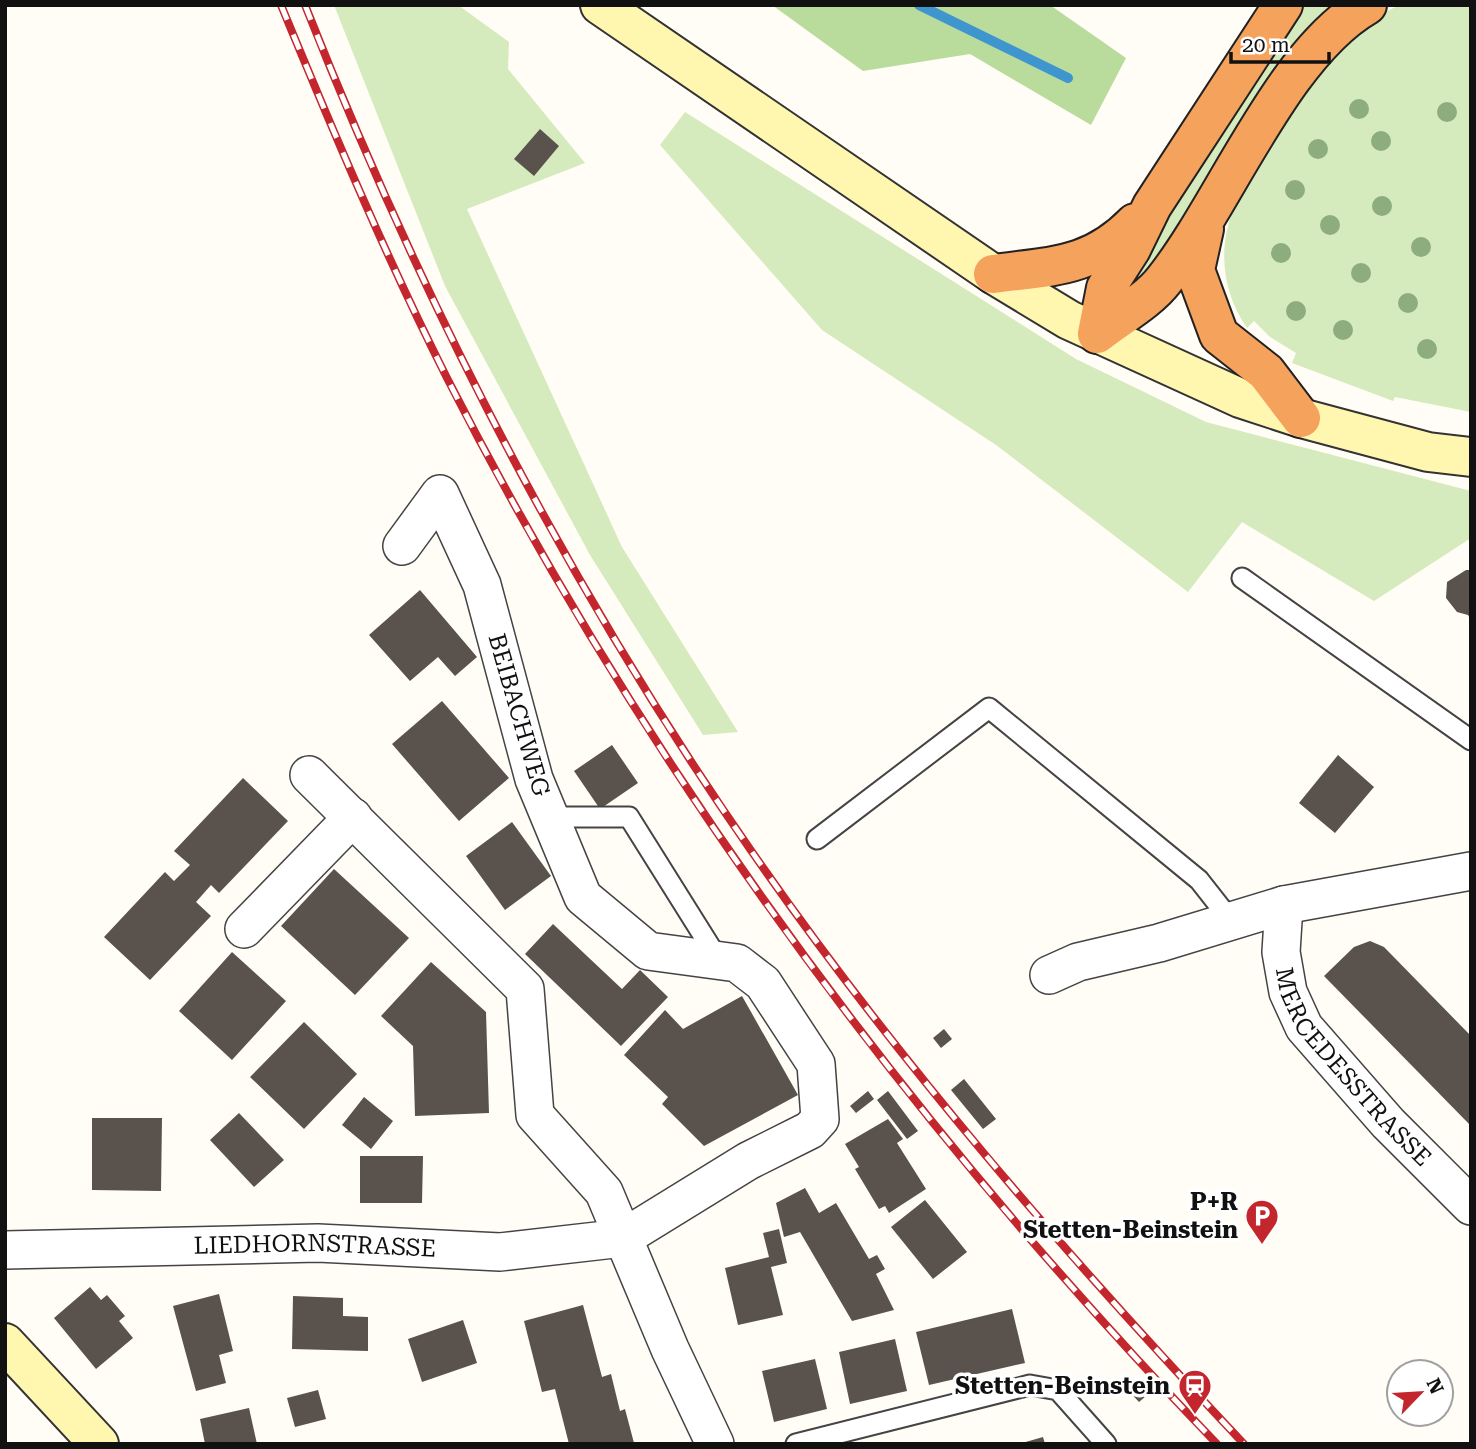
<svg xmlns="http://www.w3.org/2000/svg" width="1476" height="1449" viewBox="0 0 1476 1449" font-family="'Roboto Serif',serif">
<rect width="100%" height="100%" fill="#fffdf5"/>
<path fill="#d5ebbd" d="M334,5h124l51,37 -1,27 77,94 -118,46 155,338 116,185 -35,3 -113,-180 -145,-269z
M1302,5h33l-159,230 -32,42 -15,7v-14z
M1399,5h72v407l-76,-15 -2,4 -101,-38 4,-10 -26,-16 -16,-16 -7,7c-21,-30 -28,-67 -19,-102 9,-39 84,-153 114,-182 16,-16 37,-29 57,-39z
M685,112l391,247 130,63 265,69v47l-97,63 -132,-79 -54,70 -192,-147 -174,-115 -162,-185z"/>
<path fill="#b9dc9c" d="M772,5h278l76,53 -35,67 -121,-71 -107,17z"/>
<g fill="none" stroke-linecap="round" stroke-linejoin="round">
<path stroke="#3f96cf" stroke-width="10" d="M919,5l149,73"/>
</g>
<path fill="#5a524d" d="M540,129l19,17 -25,30 -20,-17z
M1466,570h5v50l-3,-5 -11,-3 -11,-14 1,-16z
M420,590l57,67 -22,19 -17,-19 -28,24 -41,-46z
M442,701l67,77 -50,43 -67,-77z
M612,745l26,38 -38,26 -26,-38z
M1338,755l36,32 -39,46 -36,-30z
M243,778l45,43 -69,72 -8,-8 -15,17 15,14 -61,64 -46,-43 61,-65 9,9 16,-16 -16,-14z
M512,822l39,54 -46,34 -39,-54z
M334,869l75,69 -54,57 -74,-69z
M553,924l69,65 18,-19 28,27 -47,49 -96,-92z
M1370,941l14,6 87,89v90l-147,-150 30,-29z
M232,952l54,49 -54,59 -53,-49z
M431,962l55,50 3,101 -74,3 -2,-70 -32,-30z
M742,996l56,99 -94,51 -42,-42 6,-7 -44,-42 41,-45 18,19z
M304,1022l53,52 -53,55 -54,-52z
M944,1029l8,10 -11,9 -8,-10z
M964,1079l32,40 -13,10 -32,-39z
M868,1091l6,8 -18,14 -6,-7z
M888,1091l30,40 -11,8 -30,-39z
M364,1097l29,24 -22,28 -29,-24z
M239,1113l45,47 -30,27 -44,-47z
M92,1118h70l-1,73 -69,-1z
M888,1119l15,20 -6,4 29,46 -37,24 -4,-7 -6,3 -24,-40 4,-2 -14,-23z
M360,1156h63l-1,47h-62z
M805,1188l14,25 17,-10 33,56 8,-4 8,14 -9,5 18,36 -42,11 -52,-89 -16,5 -8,-34z
M925,1200l42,52 -34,27 -42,-52z
M779,1229l8,34 -16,4 12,48 -45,10 -13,-57 44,-11 -6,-24z
M90,1287l11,13 6,-5 18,21 -6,5 14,17 -37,31 -42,-51z
M219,1294l14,57 -14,4 7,28 -30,8 -23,-85z
M293,1296l50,2v18l25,1v34l-76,-2z
M583,1305l19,72 9,-3 9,37 5,-2 9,34 -65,1 -14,-55 -13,3 -18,-71z
M1012,1309l13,54 -96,22 -13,-53z
M463,1320l14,43 -55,19 -14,-43z
M895,1339l12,52 -57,13 -11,-52z
M815,1359l12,50 -53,13 -12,-51z
M1130,1378l16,18 -7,6 -17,-18z
M318,1390l8,29 -31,8 -8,-29z
M249,1408l8,36h-52l-5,-25z
M1043,1437l2,7h-23v-1z"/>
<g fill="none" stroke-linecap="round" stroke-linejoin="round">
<defs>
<path id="lane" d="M1242,578l229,162
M550,817h79l89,142
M817,839l172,-131 210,172 33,42
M796,1444l234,-59 28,5 48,54"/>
<g id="street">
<path d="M309,775l216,214 10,126 69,77 66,157 45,95"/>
<path id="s1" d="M1284,905l-3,47 7,40 16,35 84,96 83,83"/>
<path d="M244,929l109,-112"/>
<path d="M1049,975l29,-13 81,-19 125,-38 187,-34"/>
<path id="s2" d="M5,1250l313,-7 182,9 123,-14 125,-77 62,-31 10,-11 -4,-55 -53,-81 -26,-20 -89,-12 -65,-54 -49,-118 -52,-194 -42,-91 -38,52"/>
</g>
<path id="secondary" d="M600,5l393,269 76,46 171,78 61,20 127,34 43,5
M5,1343l94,101"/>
<path id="highway" d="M1204,229l-9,41 24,65 47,37 35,46
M993,274c59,-8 98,-6 142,-51
M1097,334c21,-17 51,-33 67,-54 61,-77 118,-226 203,-275
M1097,334l9,-46 25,-39 21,-43 131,-201"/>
</defs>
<use href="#lane" stroke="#444" stroke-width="23"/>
<use href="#street" stroke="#444" stroke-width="40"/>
<use href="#secondary" stroke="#333" stroke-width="42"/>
<use href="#highway" stroke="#222" stroke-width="42"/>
<use href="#lane" stroke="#fff" stroke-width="19"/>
<use href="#street" stroke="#fff" stroke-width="37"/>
<use href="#secondary" stroke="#fff6b0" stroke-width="38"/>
<use href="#highway" stroke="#f5a25d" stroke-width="38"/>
<defs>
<path id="rail" d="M281,5c52,126 105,252 166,373 201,395 463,747 770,1066
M305,5c117,296 263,582 445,844 147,212 317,407 494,595"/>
</defs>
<use href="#rail" stroke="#c4262e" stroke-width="8"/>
<use href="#rail" stroke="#fff" stroke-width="5" stroke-dasharray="16" stroke-linecap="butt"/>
</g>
<g fill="#8dad7f">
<circle cx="1359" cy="109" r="10"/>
<circle cx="1447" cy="112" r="10"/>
<circle cx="1381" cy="141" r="10"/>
<circle cx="1318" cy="149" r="10"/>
<circle cx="1295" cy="190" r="10"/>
<circle cx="1382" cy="206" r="10"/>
<circle cx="1330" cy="225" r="10"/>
<circle cx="1421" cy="247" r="10"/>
<circle cx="1281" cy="253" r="10"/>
<circle cx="1361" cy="273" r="10"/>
<circle cx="1408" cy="303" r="10"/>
<circle cx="1296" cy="311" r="10"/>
<circle cx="1343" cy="330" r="10"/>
<circle cx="1427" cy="349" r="10"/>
</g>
<defs>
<symbol id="parking-pin" viewBox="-11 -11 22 30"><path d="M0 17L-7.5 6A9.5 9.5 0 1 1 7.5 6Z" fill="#c4262e" stroke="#fff"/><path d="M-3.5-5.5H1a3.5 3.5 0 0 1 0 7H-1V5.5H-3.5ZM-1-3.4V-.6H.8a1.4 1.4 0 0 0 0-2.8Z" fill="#fff"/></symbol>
<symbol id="station-pin" viewBox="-11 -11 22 30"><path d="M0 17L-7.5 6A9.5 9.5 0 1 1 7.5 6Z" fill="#c4262e" stroke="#fff"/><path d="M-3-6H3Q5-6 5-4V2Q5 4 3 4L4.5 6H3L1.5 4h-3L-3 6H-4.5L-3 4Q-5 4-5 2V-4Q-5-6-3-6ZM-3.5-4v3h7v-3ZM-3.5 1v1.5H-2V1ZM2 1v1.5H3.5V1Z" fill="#fff"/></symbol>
</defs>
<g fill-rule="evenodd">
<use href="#parking-pin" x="1243" y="1197" width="38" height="52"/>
<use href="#station-pin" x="1176" y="1367" width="38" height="52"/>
</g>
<g text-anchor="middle" stroke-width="7" stroke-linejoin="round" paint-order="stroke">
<g font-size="24" fill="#111" stroke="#fff">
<text transform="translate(519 715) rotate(74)" y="8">BEIBACHWEG</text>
<text dy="8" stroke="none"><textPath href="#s1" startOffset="186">MERCEDESSTRASSE</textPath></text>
<text dy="8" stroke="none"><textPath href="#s2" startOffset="310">LIEDHORNSTRASSE</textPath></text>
</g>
<g font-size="24" font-weight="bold" fill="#111" stroke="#fff" text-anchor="end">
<text x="1238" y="1210">P+R<tspan x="1238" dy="28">Stetten-Beinstein</tspan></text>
<text x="1170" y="1394">Stetten-Beinstein</text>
</g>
</g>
<rect width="1476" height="1449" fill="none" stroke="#111111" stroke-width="14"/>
<g transform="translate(1420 1393) rotate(65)"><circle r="33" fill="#ffffff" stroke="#a0a0a0" stroke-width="2"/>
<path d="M0-5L12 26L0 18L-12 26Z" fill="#c4262e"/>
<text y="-10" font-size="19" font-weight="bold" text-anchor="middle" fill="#111111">N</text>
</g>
<path d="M1231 52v10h98v-10" fill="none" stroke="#111111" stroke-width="3.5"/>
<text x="1242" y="52" font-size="21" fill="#111111" stroke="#ffffff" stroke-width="5" paint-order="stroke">20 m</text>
</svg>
